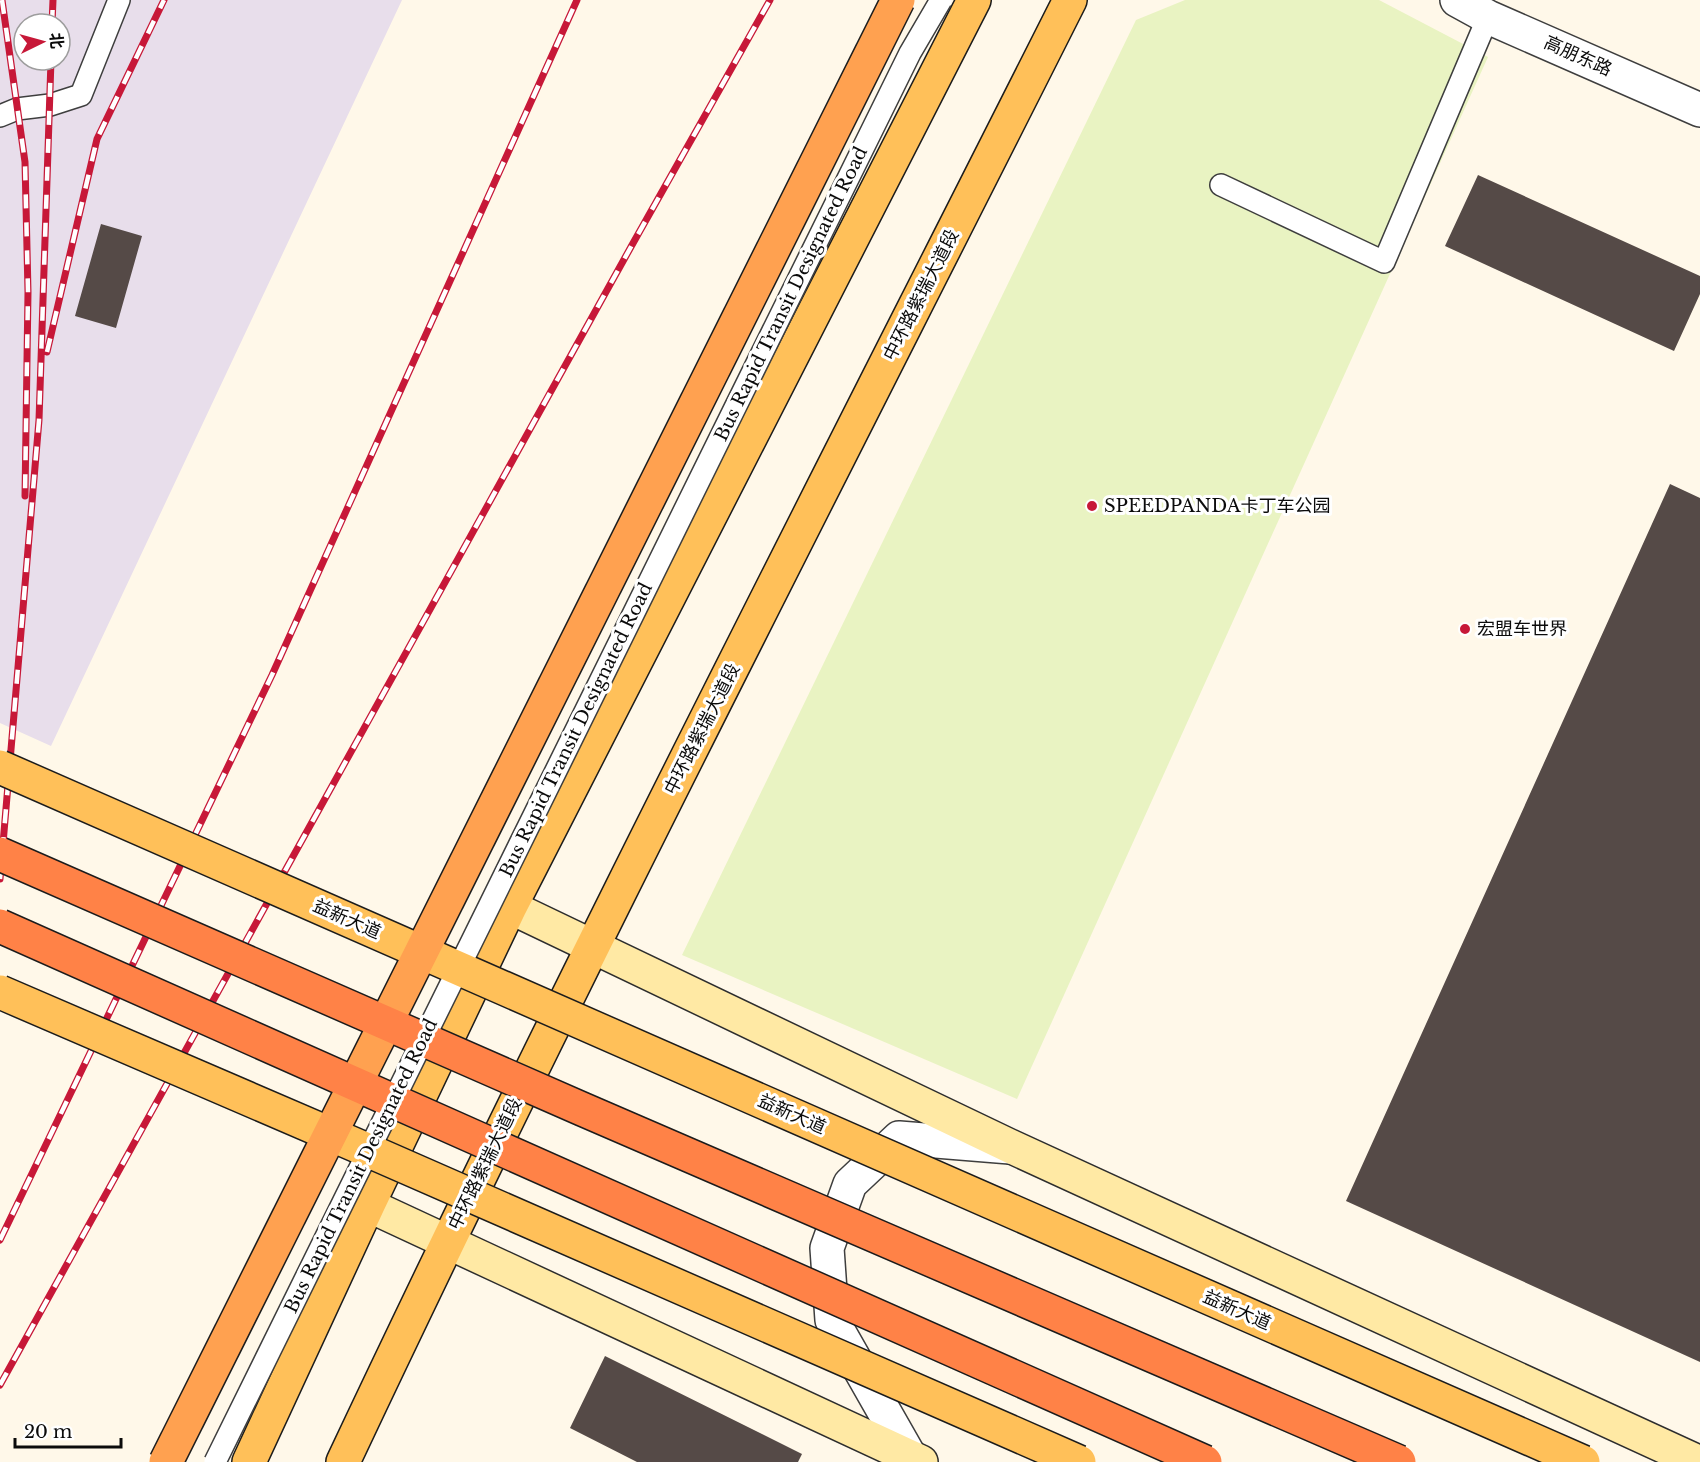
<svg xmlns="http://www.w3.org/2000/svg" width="1700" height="1462" viewBox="0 0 1700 1462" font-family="'Libre Baskerville','Noto Sans SC',serif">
<rect width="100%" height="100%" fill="#fff8e9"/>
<path fill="#e8deeb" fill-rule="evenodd" d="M0,0h402l-351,746 -51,-23zM24,24h36v36h-36z"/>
<path fill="#e9f3c2" d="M1185,0h194l109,57 -471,1042 -335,-144 454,-935z"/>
<path fill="#554a47" d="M1478,175l222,101v18l-26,57 -229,-105z
M101,224l41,12 -26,92 -41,-12z
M1670,484l30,14v864l-354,-161z
M605,1356l197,98 -4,8h-161l-67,-34z"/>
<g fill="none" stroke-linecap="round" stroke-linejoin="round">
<defs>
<path id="service" d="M0,116l17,-7 33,-4 31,-10 38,-95
M1221,185l163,77 104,-245"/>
<path id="tertiary" d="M1457,0l31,17 212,93
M910,1457l-78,-137 -5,-72 23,-64 49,-46 111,9"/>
<path id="secondary" d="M510,907l502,240 686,315
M368,1205l553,257"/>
<path id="primary" d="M249,1462l119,-257 142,-298 464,-907
M343,1462c232,-493 482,-976 727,-1462"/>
</defs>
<use href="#service" stroke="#3e3e3e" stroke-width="24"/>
<use href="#tertiary" stroke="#3e3e3e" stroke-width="36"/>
<use href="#secondary" stroke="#2d2d2d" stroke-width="36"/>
<use href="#primary" stroke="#1c1c1c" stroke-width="36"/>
<use href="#service" stroke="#fff" stroke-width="21"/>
<use href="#tertiary" stroke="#fff" stroke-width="33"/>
<use href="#secondary" stroke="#ffe9a4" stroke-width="33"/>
<use href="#primary" stroke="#ffc059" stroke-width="33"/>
<defs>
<path id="rail" d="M2,0l23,162 3,130 -3,204
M52,24l1,-24
M47,352l50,-213 67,-139
M0,879l39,-459 12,-360
M0,1240l272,-565 305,-675
M0,1385l632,-1140 138,-245"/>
</defs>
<use href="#rail" stroke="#c71838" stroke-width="7"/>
<use href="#rail" stroke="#fff" stroke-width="4.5" stroke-dasharray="14" stroke-linecap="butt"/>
<defs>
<path id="service-bridge" d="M215,1462l695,-1409 31,-53"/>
<path id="primary-bridge" d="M0,767l1583,695
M0,992l374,161 705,309"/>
<path id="trunk-bridge" d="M166,1462l732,-1462"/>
<path id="motorway-bridge" d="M0,854l582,255 817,353
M0,926l1205,536"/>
</defs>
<use href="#service-bridge" stroke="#3e3e3e" stroke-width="24" stroke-linecap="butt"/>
<use href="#primary-bridge" stroke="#1c1c1c" stroke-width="36" stroke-linecap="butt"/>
<use href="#trunk-bridge" stroke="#1c1c1c" stroke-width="36" stroke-linecap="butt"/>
<use href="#motorway-bridge" stroke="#1c1c1c" stroke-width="36" stroke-linecap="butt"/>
<use href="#service-bridge" stroke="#fff" stroke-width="21"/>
<use href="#primary-bridge" stroke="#ffc059" stroke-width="33"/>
<use href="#trunk-bridge" stroke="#ffa150" stroke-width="33"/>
<use href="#motorway-bridge" stroke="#ff8247" stroke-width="33"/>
</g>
<g fill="#c71838" stroke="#fff" stroke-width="2">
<circle cx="1092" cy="506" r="6"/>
<circle cx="1465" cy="629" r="6"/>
</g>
<g text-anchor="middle" stroke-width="6" stroke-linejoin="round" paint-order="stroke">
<g font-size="18" fill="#0b0b0b" stroke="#fff">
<text transform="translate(1578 56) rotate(24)" y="6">高朋东路</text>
<text transform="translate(791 294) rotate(-64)" y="6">Bus Rapid Transit Designated Road</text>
<text transform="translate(921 295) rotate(-63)" y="6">中环路紫瑞大道段</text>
<text transform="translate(702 729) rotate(-63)" y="6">中环路紫瑞大道段</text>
<text transform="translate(576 730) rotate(-64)" y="6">Bus Rapid Transit Designated Road</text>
<text transform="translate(347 919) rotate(24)" y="6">益新大道</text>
<text transform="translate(792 1114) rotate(24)" y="6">益新大道</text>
<text transform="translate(485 1164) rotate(-64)" y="6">中环路紫瑞大道段</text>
<text transform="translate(361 1166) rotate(-64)" y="6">Bus Rapid Transit Designated Road</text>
<text transform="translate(1237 1310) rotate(24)" y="6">益新大道</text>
</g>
<g font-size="18" fill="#0b0b0b" stroke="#fff" text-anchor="start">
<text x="1104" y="512">SPEEDPANDA卡丁车公园</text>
<text x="1477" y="635">宏盟车世界</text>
</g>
</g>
<g transform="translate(42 42) rotate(85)"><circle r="28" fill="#ffffff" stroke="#9d9d9d" stroke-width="1.5"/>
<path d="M0-4.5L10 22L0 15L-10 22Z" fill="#c71838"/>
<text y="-9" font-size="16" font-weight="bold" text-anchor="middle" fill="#0b0b0b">北</text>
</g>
<path d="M15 1438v9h106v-9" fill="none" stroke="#0b0b0b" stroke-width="3"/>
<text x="24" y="1438" font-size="18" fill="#0b0b0b" stroke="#ffffff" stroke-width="4.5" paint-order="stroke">20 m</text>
</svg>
